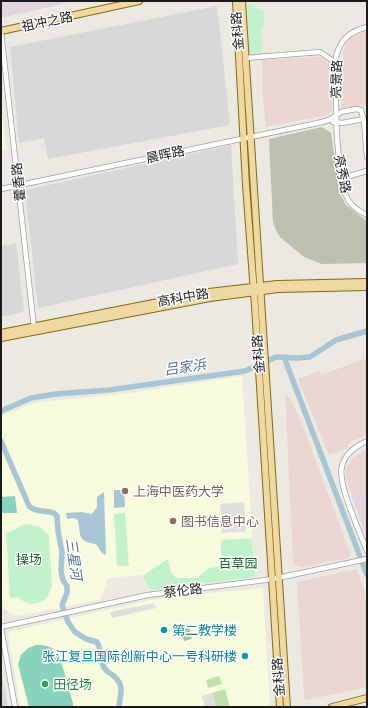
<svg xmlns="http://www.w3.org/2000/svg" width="368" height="708" viewBox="0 0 368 708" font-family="'Open Sans','Noto Sans SC',sans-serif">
<rect width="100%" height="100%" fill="#ebe9e2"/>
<path fill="#d9d8d8" d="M217,6l13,119 -182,34 -4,-21 -25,5 -9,-96z
M231,145l7,119 -200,44 -13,-118z
M16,243l8,69 -23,5v-71z
M1,670l7,37h-7z"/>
<path fill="#ebd6d2" d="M367,29v77l-26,2 2,-57 7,-14z
M319,57l12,8 1,46 -4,4 -62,12 -3,-25 -1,-42z
M367,358v77l-16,6 -4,7 -18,7 -31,-76 21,-8 2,4z
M285,393l5,5 11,23 49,132 -1,5 -44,9h-5l-6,-3 -1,-5z
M367,449v45l-15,3 -6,-20v-9l5,-9z
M357,569l10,31v87l-60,13 -2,-1 -1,-5 -7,-112z"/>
<path fill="#e4d4df" d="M1,1h74l-74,17z
M367,494v44l-15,-41z"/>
<path fill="#f7fadc" d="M1,104l6,46h-6z
M242,376l13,201 -106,13 -8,-15 -33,3 -8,22 -55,11 -29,5 -12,-7 -3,-18v-175l33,-13 95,-10z
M263,588l7,119h-250l-12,-75 144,-32 45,-6z"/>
<path fill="#bdbfaf" d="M322,127l9,6 9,61 6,11 21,16v42l-45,1 -18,-7 -24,-20 -4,-7 -3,-8 -4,-83z"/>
<path fill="#c0e1ad" d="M219,676l3,8 -14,4 -2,-8z
M225,689l5,18h-14l-4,-14z"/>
<path fill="#a3c69b" d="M188,624l4,15 -8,2 -4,-15z"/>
<path fill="#c2f2cc" d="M249,4l16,8 -1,13 -3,4 1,24 8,-1 -1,4 -18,-1 -2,-5 -2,-42z
M125,513l4,53h-12l-3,-52z
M27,524l13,3 6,6 3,2 3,52 -6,12 -8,4 -7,1 -8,-3 -5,-4 -8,1 -4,-65c9,-2 12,-8 21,-9z
M252,538l3,39 -105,13 -8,-14 26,-17 3,13 5,6h23v-2l8,-7 13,-3c4,-8 -2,-18 2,-26z"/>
<path fill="#88d2be" d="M15,496l2,17h-15l-1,-16z
M36,645c6,0 13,0 18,5 8,7 15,41 19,53v4h-44l-11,-43 3,-9 7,-7z"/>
<path fill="#dfdfdf" d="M244,502l2,30 -24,1 -2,-29z
M154,603l2,5 -44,10 -2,-6z
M212,693l4,14h-11l-3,-11z"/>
<path fill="#a7c5d4" d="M114,490h10l1,17 -11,1z
M104,492l2,63 -4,-2 -5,-8c-4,-2 -9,-2 -12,-4 -7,-3 -5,-14 -7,-21l-4,-2 -7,1 -1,-6 16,-1 10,2 5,-7v-10z"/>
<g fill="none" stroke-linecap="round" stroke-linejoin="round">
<path stroke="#a7c5d4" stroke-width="5.5" d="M284,357l83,218
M1,411l30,-13 25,-4 53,-4 136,-19 31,-14 21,1 13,-1 26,-17 31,-9
M1,441l28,65c7,7 16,4 25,7l3,3 1,15 4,21 -1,19 2,9 4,6v7l-5,12 3,9 3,8 7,10 11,7 11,3c5,8 2,19 8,27 2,3 7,5 10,8 10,10 5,18 4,30"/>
<defs>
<path id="minor" d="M367,27c-12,3 -23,9 -28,21 -6,12 -3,27 -3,40 0,30 0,59 6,88 1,6 1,12 3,18 4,10 13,17 22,21
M1,32l33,296
M246,58l74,-6 16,11
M333,122l9,1 22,-4
M342,178l25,-7
M1,189l317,-66 11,-3 12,-8 15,-3 5,1 3,11 3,36
M367,441c-11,5 -22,13 -25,25 -5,18 18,66 25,85
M1,627l147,-32 125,-16 94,-20
M1,628l14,79"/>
<path id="major" d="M236,1l10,184 9,121 25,401
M242,1l45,706
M1,31l138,-30
M1,333l208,-41 68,-8 90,-2
M1,338l209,-40 68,-9 89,-2
M332,707l35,-9"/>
</defs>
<use href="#minor" stroke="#9f9f9f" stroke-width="6"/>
<use href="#major" stroke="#826911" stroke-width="8"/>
<use href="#minor" stroke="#fff" stroke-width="4.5"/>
<use href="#major" stroke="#f0d8a2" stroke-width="6"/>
</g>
<g fill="#8d6e63" stroke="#fff" stroke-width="1.5">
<circle cx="125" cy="491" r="4"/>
<circle cx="173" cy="521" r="4"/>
</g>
<g fill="#0f9aa8" stroke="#fff" stroke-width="1.5">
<circle cx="164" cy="630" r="4"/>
<circle cx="245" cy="656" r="4"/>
</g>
<circle fill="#2e9e5b" stroke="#fff" stroke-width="1.5" cx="45" cy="684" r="4"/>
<g text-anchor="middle" stroke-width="3" stroke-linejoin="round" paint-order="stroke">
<g font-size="13" fill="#1b1b1b" stroke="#fff">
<text transform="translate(47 21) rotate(-12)" y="5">祖冲之路</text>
<text transform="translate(237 31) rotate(-94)" y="5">金科路</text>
<text transform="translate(336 79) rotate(-88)" y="5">亮景路</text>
<text transform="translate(165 154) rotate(-12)" y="5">晨晖路</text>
<text transform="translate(343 174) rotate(79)" y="5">亮秀路</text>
<text transform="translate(18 182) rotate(-96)" y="5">藿香路</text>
<text transform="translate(183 297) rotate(-10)" y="5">高科中路</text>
<text transform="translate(258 354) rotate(-94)" y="5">金科路</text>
<text transform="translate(183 590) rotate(-7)" y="5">蔡伦路</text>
<text transform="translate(278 677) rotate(-94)" y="5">金科路</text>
</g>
<g font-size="13" fill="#785e54" stroke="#fff" text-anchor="start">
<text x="133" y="496">上海中医药大学</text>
<text x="181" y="526">图书信息中心</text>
</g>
<g font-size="13" fill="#176b28" stroke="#fff">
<text x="29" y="564">操场</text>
<text x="238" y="568">百草园</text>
</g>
<g font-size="13" fill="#0d838f" stroke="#fff" text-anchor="start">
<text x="172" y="635">第二教学楼</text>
<text x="237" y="661" text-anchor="end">张江复旦国际创新中心一号科研楼</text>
</g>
<g font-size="13" fill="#27864d" stroke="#fff" text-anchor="start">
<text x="53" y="689">田径场</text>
</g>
<g font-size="14" font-style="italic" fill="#54709f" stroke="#fff">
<text transform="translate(185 367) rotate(-8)" y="5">吕家浜</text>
<text transform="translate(74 559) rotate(82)" y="5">三星河</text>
</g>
</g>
<rect width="368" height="708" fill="none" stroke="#1b1b1b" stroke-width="4"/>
</svg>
